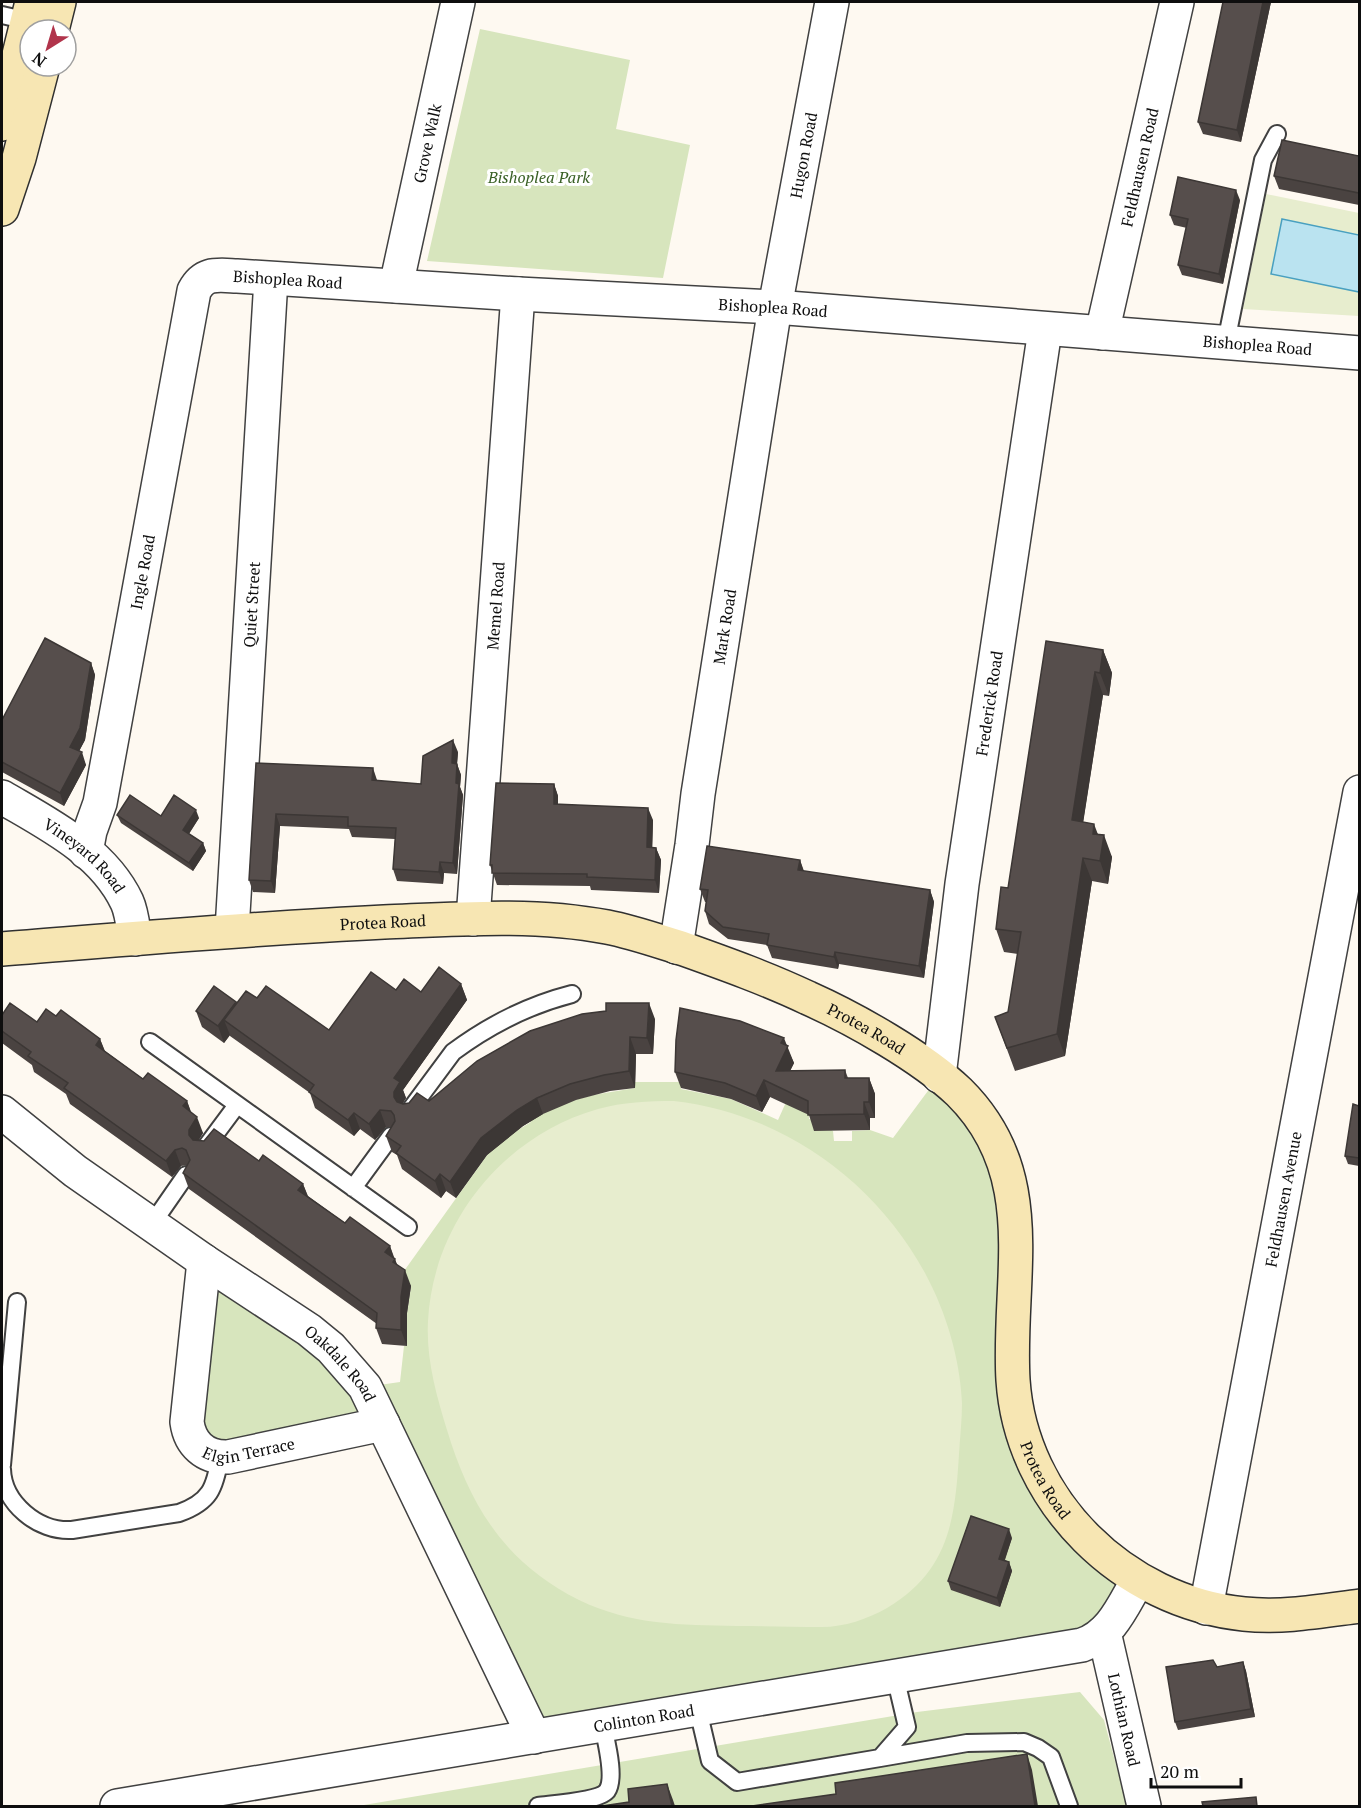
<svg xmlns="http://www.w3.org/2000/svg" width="1361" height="1808" viewBox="0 0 1361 1808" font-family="'PT Serif',serif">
<rect width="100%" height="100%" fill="#fef9f1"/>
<path fill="#d7e5bd" d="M480,29l150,31 -14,69 74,16 -27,133 -236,-17z
M939,1076l52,59 29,287 105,149 -14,55 -577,111 -151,-313 -155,33 -41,-35 17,-161 161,126 35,-5 4,-36h3v-33l4,-27 -12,-8 88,-123 21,-19 23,-14 -4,-9 66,-18 42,-7v-6h46v7l50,10 47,21 9,-20h22v19h5l19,12 1,10h18v-10l18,-1 23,8z
M1080,1692l24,28 23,86h-769l559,-94z"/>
<path fill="#e7edce" d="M1266,194l93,19v103l-116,-7z
M674,1101c106,12 200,78 251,172 21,39 35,85 37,130 0,17 -2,34 -3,51 -4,66 -10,117 -72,154 -19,11 -43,19 -65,19 -28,0 -57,-1 -85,-1 -57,-1 -106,-1 -158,-26 -74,-37 -109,-94 -132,-170 -11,-36 -21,-71 -19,-109 5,-98 75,-185 170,-212 25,-7 50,-8 76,-8z"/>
<path fill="#bae3f0" stroke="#49a0c0" stroke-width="1.5" d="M1282,219l77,16v57l-88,-18z"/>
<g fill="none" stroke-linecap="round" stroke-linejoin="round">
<defs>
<path id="lane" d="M2,15l26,6
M1226,342l37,-182 14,-26
M150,1042l258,185
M410,1110l43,-58c35,-26 76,-47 119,-58
M205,1148l32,-43
M353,1188l38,-52
M152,1224l34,-49
M2,1465l15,-163
M2,1469c1,34 36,63 70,61l107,-17c31,-11 36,-25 41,-56
M698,1710l12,51 27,21 143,-24 27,-31 -12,-51
M880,1758l87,-15 57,-1 14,6 13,9 18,49
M538,1806c14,-2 61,-5 69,-15 9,-13 -1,-50 -4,-65"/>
<g id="street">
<path id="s1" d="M396,286l62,-284"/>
<path id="s2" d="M1102,333l75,-331"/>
<path id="s3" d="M2,797c46,27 101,54 125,105 5,11 6,25 8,37"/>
<path id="s4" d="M86,852l4,-21 10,-28 94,-512c10,-19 23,-16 43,-15l281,18 257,13 585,46"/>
<path id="s5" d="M473,919l45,-625"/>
<path id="s6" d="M232,930l39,-651"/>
<path id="s7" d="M676,947l16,-102 6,-51 77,-487 57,-305"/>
<path id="s8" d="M939,1076l23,-192 83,-554"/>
<path id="s9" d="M2,1112l73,59 129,90 105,69 22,18 34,39 169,350"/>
<path id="s10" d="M204,1261l-17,161c3,22 18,36 41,35l155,-33"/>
<path id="s11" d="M1206,1608l154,-816"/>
<path id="s12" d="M1104,1632l40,174"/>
<path id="s13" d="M117,1806l965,-161c30,-10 41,-40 56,-65"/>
</g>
<g id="secondary">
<path d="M52,30l7,-28"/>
<path d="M2,124l30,-122"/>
<path d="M2,209l17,-51 24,-92"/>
<path id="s14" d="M2,949c127,-10 254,-21 382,-27 73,-3 150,-9 223,5 26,5 51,14 77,22 42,15 84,30 124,49 47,21 114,59 151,94 84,83 48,185 54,288 8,122 111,222 231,234 39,4 77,-3 116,-8"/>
</g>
</defs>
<use href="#lane" stroke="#414141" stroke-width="20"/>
<use href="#street" stroke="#414141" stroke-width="36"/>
<use href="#secondary" stroke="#303030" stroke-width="36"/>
<use href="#lane" stroke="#fff" stroke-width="16"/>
<use href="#street" stroke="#fff" stroke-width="33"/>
<use href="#secondary" stroke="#f7e6b3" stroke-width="33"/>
</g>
<path fill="#4a4341" d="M1223,2h48l-30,140 -38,-8 -5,-12z
M1359,156v49l-80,-16 -5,-13z
M1240,200l-17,84 -41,-9 -4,-10 9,-37 -13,-3 -4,-10z
M1103,650l9,23 -3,23 -6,-1 -20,127 15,12 14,23 -4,27 -16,-3 -27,175 -50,15 -20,-54 13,-5 10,-58 -14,-2 -8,-23z
M91,663l4,12 -10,65 -6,11 7,14 -22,41 -62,-34v-52z
M458,752l-1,12 4,11 -1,12 3,8 -6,79 -13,-1 -1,11 -46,-3 -4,-12 2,-30 -43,-2 -3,-8 -69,-3 -5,67 -22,-1 -4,-12 7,-117 121,17v1l44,3z
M554,784l4,12v8l95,16 -1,27 4,1 5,12 -2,33 -68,-3 -1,-4 -93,-1 -7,-20z
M117,815l44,1 38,2 -10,16 14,9 3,8 -13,20 -72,-48z
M800,860l4,11 126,19 4,12 -10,76 -85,-14 -1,5 -66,-11 -5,-13 -39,-6 -19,-15 -4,-13 1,-9h-1l-5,-13z
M461,984l6,16 -64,90 3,8 -4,6 27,-3 226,-82 -2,35h-17l-1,34 -25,3 -34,9 -33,14 -20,12 -36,29 -31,43 -10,-7 -5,7 -39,-29 -5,-14 -5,-3 -6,-16 6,-9h-6l-11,13 -15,-11 -6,7 -39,-28 -5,-15 -80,-57v-1l-6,8 -22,-16 -6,-16 41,-8 20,-5 72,32 67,-40 25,2z
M2,1015l35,7 19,-6 44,23 5,12 38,28 44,22 4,12 12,20 -5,8 61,20 44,23 5,12 37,27 45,23 7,19 14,21 -4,27v33l-25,-2 -6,-16 1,-4 -188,-135 -6,-16 5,-8 -7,1 -9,11 -102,-73 -4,-10 -32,-22 -2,-7 -30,-22z
M786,1046l8,17 -4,8 55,-1 3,8h21l6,16v24h-5v12l-56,1 -5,-16 -39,-18 -8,15 -31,-13 -50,-11 -6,-16z
M1359,1106v60l-11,-2 -3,-8z
M1012,1538l-7,22 4,2 3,9 -12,36 -49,-17 -3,-9z
M1243,1662l3,9 9,46 -77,13 -3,-8 42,-55z"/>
<path fill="#3c3735" d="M1263,2h8l-30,140 -4,-12z
M1236,190l4,10 -17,84 -4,-10z
M1103,650l9,23 -3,23 -9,-23z
M91,663l4,12 -10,65 -10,19 -5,-12z
M1095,672l8,23 -23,148 -8,-23z
M453,740l5,12 -1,12 4,11 -1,12 3,8 -6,79 -4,-11 3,-80 -4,-20z
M82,752l4,13 -22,41 -4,-13z
M373,768l4,12 -1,12 -4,-12z
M554,784l4,12v20l-4,-12z
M648,808l5,12 -1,40 -5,-13z
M196,810l3,8 -13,20 -3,-8z
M276,814l4,12 -5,67 -4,-12z
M1094,824l8,21 2,-10 8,22 -4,27 -8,-23 -7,-27z
M203,843l3,8 -13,20 -4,-8z
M656,848l5,12 -2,33 -4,-13z
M1083,858l9,23 -27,175 -8,-22z
M800,860l4,13 -6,-3z
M440,862l4,11 -1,11 -4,-12z
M930,890l4,12 -10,76 -5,-12z
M835,952l4,12 -1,5 -4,-12z
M461,984l6,16 -64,90 3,8 -6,10 -6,-11v-19z
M236,1002l6,16 -18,2 6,15 -6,8 -6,-17z
M649,1003l6,16 -2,35 -6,-16z
M630,1037l6,17 -1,34 -6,-17z
M784,1038l10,25 -12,24 -6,-16 5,-28z
M100,1039l6,16 -10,-10z
M869,1078l6,16v24l-6,-16z
M764,1080l6,17 -8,15 -6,-16z
M537,1098l6,16 -20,12 -36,29 -31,43 -6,-16 31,-44 36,-28z
M187,1101l6,16 -10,-11z
M864,1102l6,16v12l-6,-16z
M380,1110l6,17 -11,13 -6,-16z
M354,1113l6,16 -6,7 -6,-16z
M197,1117l6,16 -8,13 -6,-11v-5z
M175,1150l6,16 -9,11 -6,-16z
M440,1174l6,17 -5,7 -6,-17z
M303,1184l6,16 -11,-10z
M390,1246l4,13h1l6,16 -16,-23z
M405,1270l6,16 -4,27v33l-6,-16v-33z
M1009,1529l3,9 -10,29 -3,-8z
M1009,1562l3,9 -12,36 -3,-9z
M1243,1662l3,9 9,46 -4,-8z
M1027,1754l5,16 6,36h-3z
M667,1784l6,16 2,6h-3z"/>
<path fill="#564e4c" stroke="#3c3735" stroke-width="1.5" d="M1223,2h40l-26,128 -39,-8z
M1282,140l77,16v37l-85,-17z
M1178,177l58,13 -17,84 -41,-9 10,-46 -18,-4z
M45,638l46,25 -11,65 -10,19 12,5 -22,41 -58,-31v-42z
M1046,641l57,9 -3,23 -5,-1 -23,148 22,4 -1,10 11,1 -4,26 -17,-3 -26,176 -50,14 -12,-31 13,-5 13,-80 -25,-3 5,-42 7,1z
M453,740l-1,23 5,1 -1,19 3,1 -6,79 -13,-1 -1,10 -46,-3 3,-41 -48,-2v-9l-72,-3 -5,67 -22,-1 7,-117 117,5 -1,12 49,4 2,-28z
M496,783l58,1v20l94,4 -1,39 9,1 -1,32 -68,-3v-3l-95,-1v-8h-2z
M130,795l31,21 13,-21 22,15 -13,20 20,13 -14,20 -72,-48z
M707,846l93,14 -2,10 132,20 -11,76 -84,-14 -1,5 -67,-12 2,-11 -46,-7 -18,-16 3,-21 -8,-1z
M439,967l22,17 -67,94 6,4 -6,10v5l3,5 6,2 6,-1 8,-10 12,8 48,-40 53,-30 52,-17 24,-3v-8h43l-2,35 -17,-1 -1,34 -25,4 -34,9 -33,14 -20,12 -36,28 -31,44 -10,-8 -5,7 -39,-28 5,-7 -15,-10 9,-15 -1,-6 -3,-4 -11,-1 -11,14 -15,-11 -6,7 -39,-28 5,-7 -90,-65 22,-29 11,7 9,-12 63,44 42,-58 25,18 8,-11 17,13z
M214,986l22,16 -18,24 -22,-15z
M10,1003l27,19 9,-13 10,7 5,-6 39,29 -4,6 47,34 5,-6 39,28 -4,5 14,11 -8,13v5l4,5 11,1 10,-12 45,32 4,-6 40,29 -5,6 47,33 5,-6 40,29 -5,6 10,7 -2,3 12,8 -4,27v33l-25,-2 1,-15 -194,-140 7,-13 -4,-10 -4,-2 -7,2 -9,11 -102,-73 4,-5 -40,-27 3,-4 -29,-21v-16z
M680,1008l60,13 44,17 -3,5 7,3 -12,25 69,-1v8h24v24h-5v12l-56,1v-14l-44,-21 -8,16 -31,-13 -50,-11 1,-32z
M1353,1104l6,2v52l-14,-2z
M971,1516l38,13 -10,30 10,3 -12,36 -49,-17z
M1213,1660l4,7 26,-5 8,47 -76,13 -9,-55z
M1027,1754l8,52h-283l84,-12 -1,-11z
M667,1784l5,22h-70l27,-4 -1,-13z
M1256,1797l1,9h-54l-1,-4z"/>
<g text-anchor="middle" stroke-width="6" stroke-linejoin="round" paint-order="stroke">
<g font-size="16" fill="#0e0e0e" stroke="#fff">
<text dy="6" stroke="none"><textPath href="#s1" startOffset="146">Grove Walk</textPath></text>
<text dy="6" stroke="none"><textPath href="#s7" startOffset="802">Hugon Road</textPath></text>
<text dy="6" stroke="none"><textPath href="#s2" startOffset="170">Feldhausen Road</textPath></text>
<text dy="6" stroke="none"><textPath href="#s4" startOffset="672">Bishoplea Road</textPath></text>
<text dy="6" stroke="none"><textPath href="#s4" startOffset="1158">Bishoplea Road</textPath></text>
<text dy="6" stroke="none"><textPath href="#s4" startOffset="1644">Bishoplea Road</textPath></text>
<text dy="6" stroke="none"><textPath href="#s4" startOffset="286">Ingle Road</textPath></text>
<text dy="6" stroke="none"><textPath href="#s6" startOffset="326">Quiet Street</textPath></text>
<text dy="6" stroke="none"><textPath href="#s5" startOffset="314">Memel Road</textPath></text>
<text dy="6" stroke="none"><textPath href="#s7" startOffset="324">Mark Road</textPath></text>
<text dy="6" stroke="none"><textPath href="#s8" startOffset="376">Frederick Road</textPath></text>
<text dy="6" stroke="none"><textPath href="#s3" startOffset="102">Vineyard Road</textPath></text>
<text dy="6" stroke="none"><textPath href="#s14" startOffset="382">Protea Road</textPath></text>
<text dy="6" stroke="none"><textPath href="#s14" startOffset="886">Protea Road</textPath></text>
<text dy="6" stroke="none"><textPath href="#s11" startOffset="416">Feldhausen Avenue</textPath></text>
<text dy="6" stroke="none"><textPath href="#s9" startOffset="423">Oakdale Road</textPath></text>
<text dy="6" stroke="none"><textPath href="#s10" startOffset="243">Elgin Terrace</textPath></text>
<text dy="6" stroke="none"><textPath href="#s14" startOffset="1408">Protea Road</textPath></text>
<text dy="6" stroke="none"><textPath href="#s13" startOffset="534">Colinton Road</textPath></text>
<text dy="6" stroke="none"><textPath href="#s12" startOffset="90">Lothian Road</textPath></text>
</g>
<g font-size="16" font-style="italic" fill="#396025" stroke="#fff">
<text x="539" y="183">Bishoplea Park</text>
</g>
</g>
<rect width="1361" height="1808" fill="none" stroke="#0e0e0e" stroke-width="6"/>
<g transform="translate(48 48) rotate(217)"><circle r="28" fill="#ffffff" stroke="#9f9f9f" stroke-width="1.5"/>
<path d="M0-4.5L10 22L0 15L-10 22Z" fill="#b1344b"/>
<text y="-9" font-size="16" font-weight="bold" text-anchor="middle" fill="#0e0e0e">N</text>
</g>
<path d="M1151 1778v9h90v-9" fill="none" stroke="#0e0e0e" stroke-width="3"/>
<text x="1160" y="1778" font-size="18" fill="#0e0e0e" stroke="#ffffff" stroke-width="4.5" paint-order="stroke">20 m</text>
</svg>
